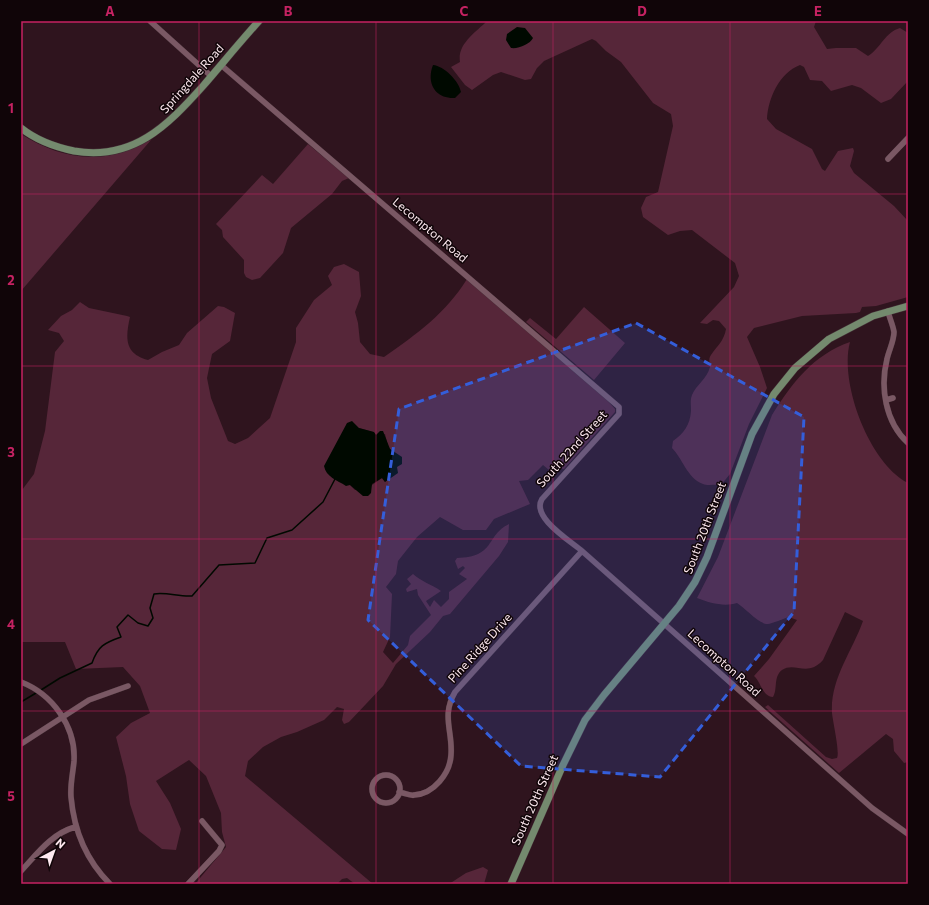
<svg xmlns="http://www.w3.org/2000/svg" width="929" height="905" viewBox="0 0 929 905" font-family="Commissioner,sans-serif">
<rect width="100%" height="100%" fill="#2f141e"/>
<path fill="#562639" fill-rule="evenodd" d="M487,21h329l-2,6 13,22 9,-1h20l12,8c13,-8 17,-24 32,-28l8,5v48l-17,18 -10,4 -20,-15 -9,-3 -21,6 -9,-10 -12,-1 -6,-13 -4,-2c-21,8 -32,34 -33,54l9,10 36,20 10,20 3,2 13,-20 15,-3 1,3 -4,15 4,7 40,33 14,15v76l-32,9 -14,1 -2,5 -4,1 -54,3 -48,12 -7,9 13,30 7,21 -18,36 -19,50 -9,11c-6,-1 -13,1 -18,-1 -16,-6 -20,-25 -31,-36l1,-7c11,-8 17,-16 18,-30 0,-6 -1,-11 1,-16 4,-10 15,-16 18,-28 0,-4 -2,-8 1,-12 6,-9 13,-14 15,-26l-7,-8 -6,-1 -6,4 -7,-1 34,-36 5,-11 -4,-13 -43,-33 -12,1 -12,4 -25,-18 -2,-9 5,-11 12,-5 15,-66 -2,-12 -18,-11 -32,-41 -15,-11 -10,-10 -4,-2 -48,22 -7,7 -6,11 -6,1 -24,-8 -8,3 -21,15 -7,-5 -14,-18 9,-5c-3,-18 16,-30 27,-41z
M21,134c30,19 63,29 99,19 11,-3 21,-9 31,-13l-130,151z
M308,144l41,34 -7,3 -10,13 -41,34 -8,25 -23,25 -8,2 -6,-3 -2,-4v-13l-21,-23 -1,-7 -6,-6 46,-49 11,9z
M344,264l15,8 2,24 -6,16 3,11 2,19 10,12 14,3c33,-23 62,-44 83,-78l139,120 9,10v3l-51,57 -8,-1 -7,2 -6,-5 -15,15 -9,1 11,23 -36,15 -8,11h-23l-23,-13 -23,20 -19,24 -2,13 -10,13 6,7 -2,43 -7,15 10,11 15,-18 2,-9 21,-21 -13,-20 -1,-6 -10,3 -1,-3 5,-5 -4,-5 6,-5c9,8 18,10 28,17l-15,10 4,6 4,-7 7,7 8,-8v-7l18,-13 -8,-5 6,-6 -2,-2 -5,3 -3,-8 2,-3c39,-1 28,-22 52,-34l-1,18 -9,14 -49,58 -7,2 -13,16 -34,32 -13,22 -34,36 -5,2 -2,-4 2,-11 -7,-2 -13,13 -27,12 -16,5 -18,10 -15,14 -3,15 128,108h-18l-8,-6 -5,1 -5,5h-142l31,-37 -4,-15 -1,-19 -15,-37 -17,-16 -33,21 14,22 11,26 -5,21 -14,-1 -23,-18 -9,-27 -4,-28 -10,-39 15,-14 19,-10 -10,-27 -17,-19 -47,2 -11,-27h-44v-143l1,-9 12,-16 11,-43 10,-79 9,-11 -5,-8 -11,-3 13,-14 11,-6 8,-8 9,6 38,8 3,1c-5,22 -5,37 18,43l14,-8 17,-7 8,-12 31,-27 6,1 11,6 -5,28 -18,13 -5,24 4,20 17,43 7,3 13,-6 22,-20 26,-76v-14l18,-28 18,-15 -4,-9 6,-9zM359,428l14,4 3,3 9,-1 3,12 5,7 -8,29 -3,-4 -10,7 -2,3 -15,2 -5,-5z
M584,307l41,36 -31,37 -68,-58 4,-4 26,21z
M850,342c-11,40 19,121 58,141v279l-4,1 -10,-12 -1,-12 -7,-5 -47,39 -74,-66 3,-2 58,52 6,2 5,-1c3,-6 -4,-35 -5,-45 -2,-34 20,-61 31,-92l-18,-9 -22,48c-16,18 -28,1 -41,10 -9,7 -4,19 -9,27 -11,-1 -12,-15 -19,-21l15,-17 28,-39 -8,-3c-4,1 -18,7 -21,7 -8,1 -23,-16 -31,-21 -13,4 -27,0 -40,-5l21,-41 54,-142c20,-32 41,-60 78,-73z
M483,867l5,3 -4,14h-35l17,-11z"/>
<path fill="#000900" d="M517,27l8,1 8,10c-3,6 -14,11 -22,10l-5,-8 1,-6z
M433,65c11,1 26,16 28,27l-6,6c-20,1 -29,-15 -22,-33z
M352,421l7,7 15,4 2,3 4,-4h3l7,18 12,8v7l-5,3 1,6 -13,9 -3,-4 -10,6 -1,9 -3,3h-5l-13,-11 -4,1c-9,-6 -20,-9 -22,-20l23,-43z"/>
<g fill="none" stroke-linecap="round" stroke-linejoin="round">
<path stroke="#000900" stroke-width="1.5" d="M41,690l19,-12 32,-15c6,-17 12,-20 29,-26l-4,-10 11,-12 10,8 10,3 5,-8 -3,-10 4,-14c13,-2 25,3 38,2l27,-31 36,-2 12,-25 25,-8 31,-28 12,-23
M21,702l15,-9"/>
<defs>
<path id="minor" d="M150,21l61,55
M221,65l398,342v7l-77,85c-11,18 27,41 40,52l290,257 36,26
M888,159l20,-21
M888,311c1,6 5,14 6,21 0,9 -5,18 -7,27 -7,28 -2,63 21,84
M886,400l7,-2
M21,682c31,12 55,44 53,79 -1,12 -4,23 -3,36 3,34 15,63 39,87
M21,744l68,-44 39,-14
M372 789a14 14 0 1 1 28 0a14 14 0 1 1-28 0Z
M399,792c5,1 11,4 15,3 20,-1 36,-22 37,-40 2,-24 -10,-39 4,-63l127,-141
M21,871c16,-17 30,-37 54,-44
M188,884l31,-33 3,-6 -20,-24"/>
<path id="major" d="M21,128c15,12 34,19 53,23 59,10 93,-25 129,-65 19,-22 37,-44 56,-65
M511,884l52,-119 22,-45 19,-25 75,-89 16,-24 12,-25 45,-123 22,-40 21,-26 34,-29 44,-23 35,-10"/>
</defs>
<use href="#minor" stroke="#442f36" stroke-width="6"/>
<use href="#major" stroke="#442f36" stroke-width="8"/>
<use href="#minor" stroke="#7a5864" stroke-width="5.5"/>
<use href="#major" stroke="#748a6e" stroke-width="7"/>
</g>
<path fill="#345eda" fill-opacity="0.2" stroke="#345eda" stroke-width="3" stroke-dasharray="8 5" stroke-linejoin="round" d="M636,323l168,94 -10,195 -134,165 -139,-11 -153,-146 31,-211z"/>
<path fill="none" stroke="#c52262" stroke-width="1" stroke-opacity="0.55" d="M199,21v863M376,21v863M553,21v863M730,21v863M21,194h887M21,366h887M21,539h887M21,711h887"/>
<g text-anchor="middle" stroke-width="3" stroke-linejoin="round" paint-order="stroke">
<g font-size="12" fill="#fee9f0" stroke="#100508">
<text transform="translate(192 79) rotate(-48)" y="4">Springdale Road</text>
<text transform="translate(430 230) rotate(40)" y="4">Lecompton Road</text>
<text transform="translate(572 449) rotate(-48)" y="4">South 22nd Street</text>
<text transform="translate(705 528) rotate(-69)" y="4">South 20th Street</text>
<text transform="translate(480 648) rotate(-48)" y="4">Pine Ridge Drive</text>
<text transform="translate(724 663) rotate(42)" y="4">Lecompton Road</text>
<text transform="translate(535 800) rotate(-66)" y="4">South 20th Street</text>
</g>
</g>
<rect width="929" height="905" fill="none" stroke="#100508" stroke-width="44"/>
<g transform="translate(54 851) rotate(41)" stroke="#100508" stroke-width="3" paint-order="stroke">
<path d="M0-3L7 15L0 10L-7 15Z" fill="#fee9f0"/>
<text y="-6" font-size="11" font-weight="bold" text-anchor="middle" fill="#fee9f0">N</text>
</g>
<rect x="22" y="22" width="885" height="861" fill="none" stroke="#c52262" stroke-width="1.5"/>
<g font-size="13" text-anchor="middle" font-weight="bold" fill="#c52262">
<text x="110" y="16">A</text>
<text x="288" y="16">B</text>
<text x="464" y="16">C</text>
<text x="642" y="16">D</text>
<text x="818" y="16">E</text>
<text x="11" y="113">1</text>
<text x="11" y="285">2</text>
<text x="11" y="457">3</text>
<text x="11" y="629">4</text>
<text x="11" y="801">5</text>
</g>
</svg>
